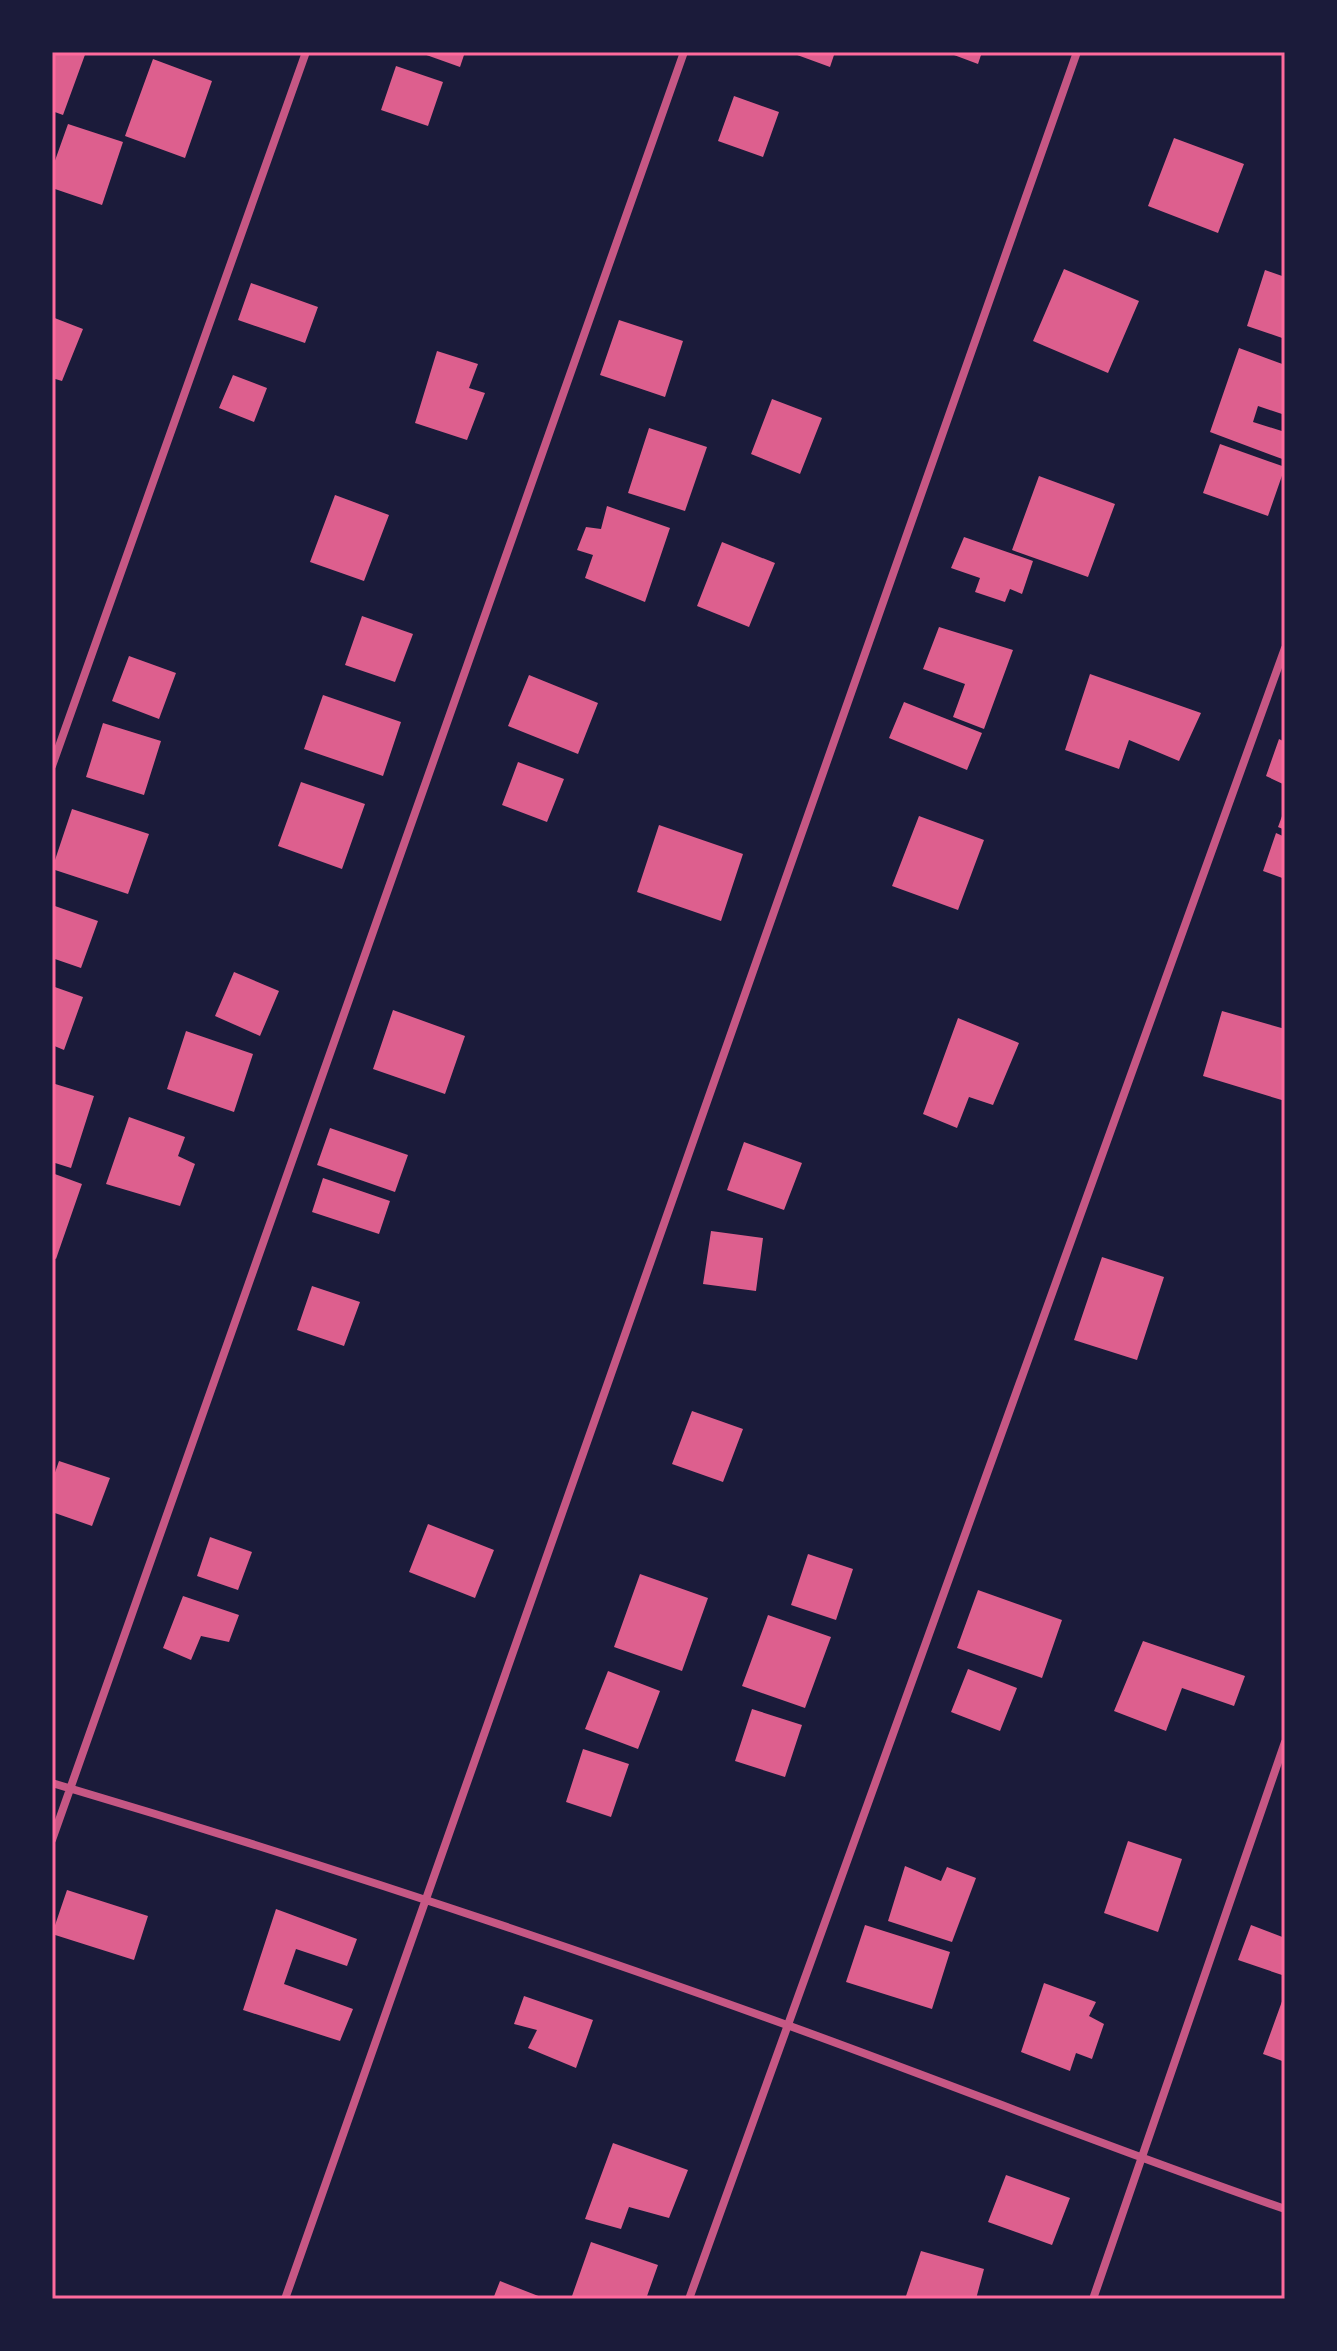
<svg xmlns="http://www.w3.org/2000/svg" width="1337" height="2351" viewBox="0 0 1337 2351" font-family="'Sofia Sans Condensed',sans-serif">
<rect width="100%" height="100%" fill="#1b1b3a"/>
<path fill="#dd5f8e" d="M52,52h34l-23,63 -11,-4z
M418,52h47l-5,15z
M789,52h46l-5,15z
M946,52h36l-4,12z
M153,59l59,22 -27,77 -60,-22z
M396,66l47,16 -15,44 -47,-16z
M734,96l45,16 -16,45 -45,-16z
M68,124l55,18 -21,63 -50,-17v-19z
M1174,138l70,26 -26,69 -70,-27z
M1064,269l75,32 -31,72 -75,-32z
M1265,270l20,7v62l-38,-13z
M251,283l67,24 -13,36 -67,-23z
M52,317l31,12 -21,52 -10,-3z
M619,320l64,21 -18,56 -65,-22z
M1239,348l46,17v50l-27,-9 -5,16 32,10v28l-75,-28z
M437,351l41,13 -9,24 16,5 -18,47 -52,-17z
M233,375l34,13 -13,34 -35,-14z
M772,399l50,19 -22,56 -49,-20z
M649,428l58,19 -22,64 -57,-18z
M1220,444l65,23 -17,49 -65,-23z
M1039,476l76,28 -27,73 -76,-27z
M335,495l54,20 -25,66 -54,-19z
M607,506l63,22 -25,74 -60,-24 8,-23 -16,-5 9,-23 15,2z
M964,537l69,24 -11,33 -12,-5 -5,13 -30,-10 5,-14 -29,-10z
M722,542l53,21 -26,64 -52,-21z
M362,616l51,18 -18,48 -50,-17z
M939,627l74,23 -29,79 -31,-12 12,-33 -42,-15z
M129,656l47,17 -17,46 -47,-18z
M1090,674l111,39 -22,48 -50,-21 -10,29 -54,-19z
M529,675l69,28 -20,51 -70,-28z
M323,695l78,27 -18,54 -79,-27z
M904,702l78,31 -15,37 -78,-32z
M103,723l58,18 -17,54 -58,-18z
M1279,739l6,3v43l-19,-9z
M518,762l46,17 -17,43 -45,-17z
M301,782l64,22 -23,65 -64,-23z
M1285,808v22l-7,-3z
M72,809l77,25 -21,60 -76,-25z
M919,816l65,24 -26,70 -66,-24z
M659,825l84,29 -22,67 -84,-29z
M1276,833l9,4v42l-22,-8z
M52,905l46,16 -17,47 -29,-10z
M234,972l45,19 -19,45 -45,-20z
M52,986l31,11 -19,53 -12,-5z
M393,1010l72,26 -20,58 -72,-25z
M1222,1011l63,18v72l-82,-25z
M958,1018l61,25 -26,62 -24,-8 -12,31 -34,-14z
M186,1031l67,23 -19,58 -67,-23z
M52,1083l42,13 -23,72 -19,-6z
M129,1117l56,20 -7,19 17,8 -15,42 -74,-22z
M330,1128l78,27 -13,37 -78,-27z
M744,1142l58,21 -18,47 -57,-20z
M52,1173l30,11 -26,75 -4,-2z
M323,1178l67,23 -11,33 -67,-22z
M711,1231l52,7 -7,53 -53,-7z
M1102,1257l62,20 -27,83 -63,-20z
M312,1286l48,16 -16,44 -47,-16z
M692,1411l51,18 -20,53 -51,-18z
M59,1461l51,17 -18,48 -40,-14v-31z
M428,1524l66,26 -19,48 -66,-26z
M210,1537l42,15 -14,38 -41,-14z
M808,1554l45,15 -17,51 -45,-15z
M640,1574l68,24 -26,73 -68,-24z
M978,1590l84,30 -20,58 -85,-30z
M183,1596l56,19 -10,27 -28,-6 -10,24 -28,-12z
M768,1615l63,22 -26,71 -63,-22z
M1143,1641l102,35 -11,30 -52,-18 -16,43 -52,-20z
M968,1669l49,19 -17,43 -49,-19z
M608,1671l52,20 -22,58 -53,-20z
M752,1709l50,16 -17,52 -50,-16z
M583,1749l46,15 -18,53 -45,-15z
M1128,1841l54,18 -24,73 -54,-19z
M905,1866l36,15 6,-14 29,11 -24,64 -64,-21z
M67,1890l81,26 -14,44 -82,-26z
M276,1909l81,30 -10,27 -51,-17 -12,35 69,25 -13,32 -97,-31z
M865,1925l85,27 -18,57 -86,-27z
M1251,1925l34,13v38l-47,-16z
M1044,1983l52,19 -7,14 15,8 -12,35 -16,-6 -6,18 -49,-19z
M1285,1993v69l-22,-8z
M524,1996l69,24 -17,48 -48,-20 9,-18 -23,-6z
M613,2143l75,27 -19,48 -40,-11 -8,22 -36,-10z
M1006,2175l64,23 -18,47 -64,-23z
M591,2242l67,23 -12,34h-66l-8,-3z
M921,2251l63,18 -8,30h-71z
M500,2281l46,18h-53z"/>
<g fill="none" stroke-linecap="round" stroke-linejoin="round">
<path stroke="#c65784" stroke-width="8" d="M52,766l254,-714
M52,1783c247,73 492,154 735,242 166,60 330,126 498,184
M52,1840l632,-1788
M285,2299l792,-2247
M689,2299l596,-1651
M1093,2299l192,-557"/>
</g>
<rect width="1337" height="2351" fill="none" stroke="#1b1b3a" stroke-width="108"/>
<rect x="54" y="54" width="1229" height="2243" fill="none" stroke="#ff6b9d" stroke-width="3"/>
</svg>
